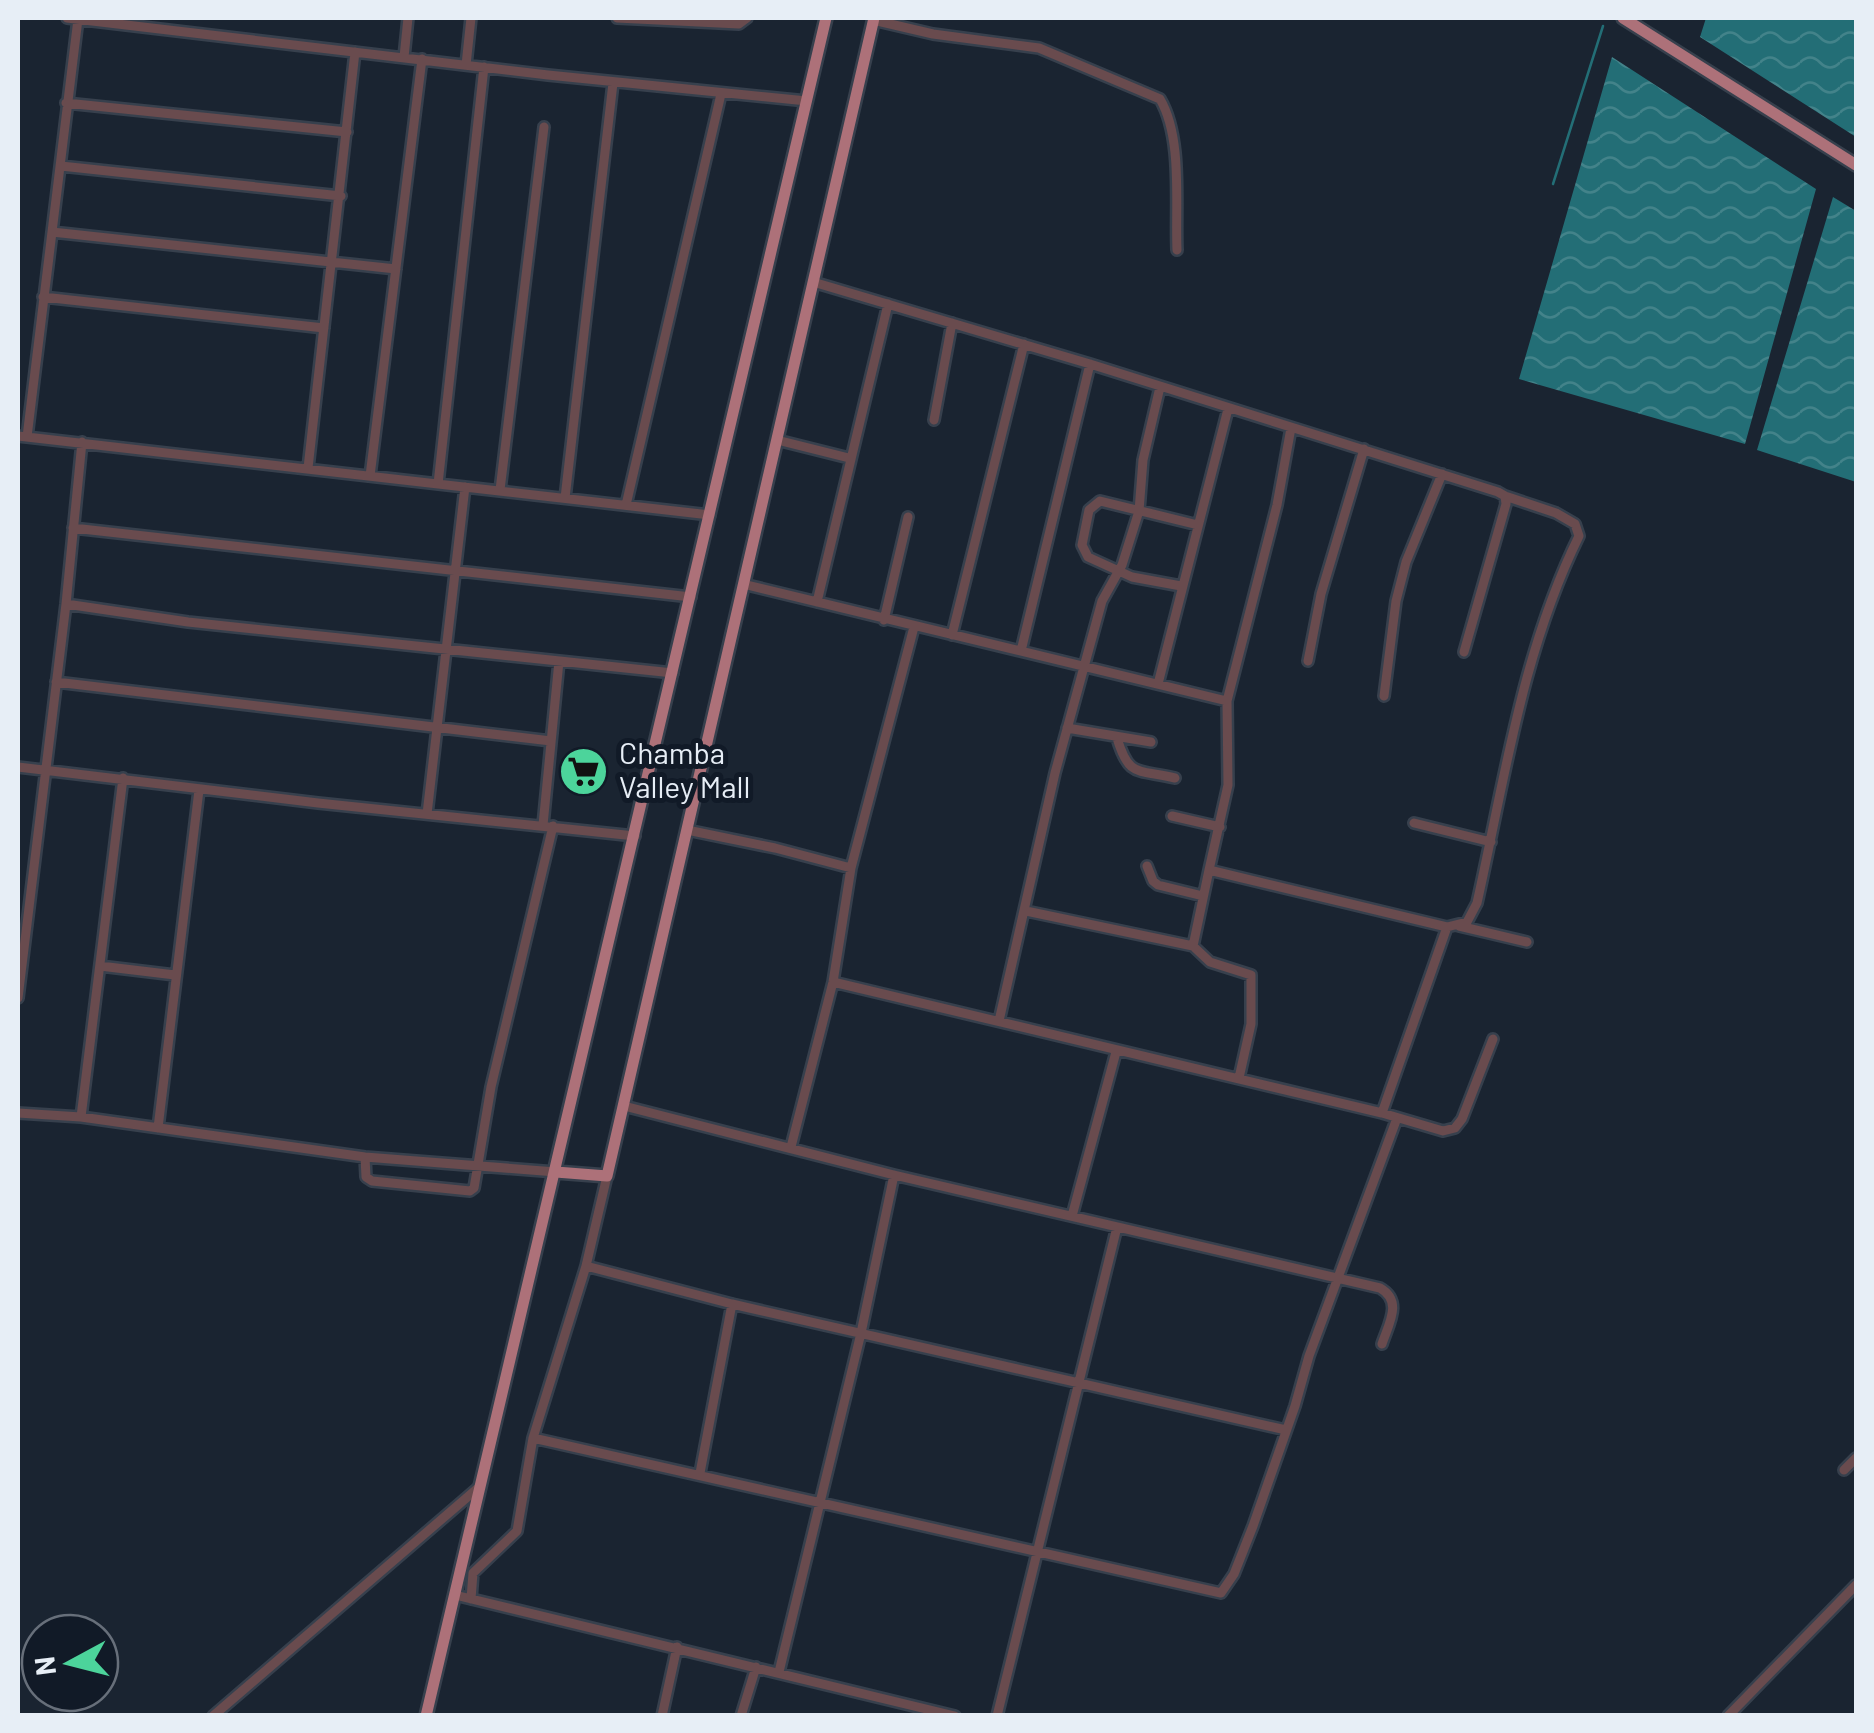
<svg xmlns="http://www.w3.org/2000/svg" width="1874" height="1733" viewBox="0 0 1874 1733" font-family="Barlow,sans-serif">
<defs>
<pattern id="water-waves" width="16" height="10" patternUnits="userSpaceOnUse" patternTransform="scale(2.5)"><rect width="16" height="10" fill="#236e76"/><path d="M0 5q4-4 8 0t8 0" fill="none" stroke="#43838a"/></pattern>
</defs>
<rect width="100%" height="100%" fill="#1a2431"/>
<path fill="url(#water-waves)" d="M1706,18h150v119l-156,-100z
M1612,57l204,132 -71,255 -226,-65z
M1833,197l23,14v271l-99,-32z"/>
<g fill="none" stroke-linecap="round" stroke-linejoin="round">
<path stroke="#236e76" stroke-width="2.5" d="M1553,184l50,-158"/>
<defs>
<path id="minor" d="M67,18l481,57 259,26
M617,18l122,6 8,-6
M873,20l60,14 106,14 121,51c23,39 15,106 17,151
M404,57l4,-39
M466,65l5,-47
M66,103l281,29
M61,166l280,30
M52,232l344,37
M813,282l277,82 408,128 7,4 1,8 -42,148
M43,297l281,31
M934,420l18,-97
M18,436l692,79
M27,437l51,-418
M777,440l72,18
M308,468l47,-416
M370,476l52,-417
M438,484l46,-417
M500,490l44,-363
M565,498l48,-415
M626,505l95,-411
M73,528l618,69
M743,584l484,117
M1181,586l-49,-9 -44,-20 -6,-12 7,-35 11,-9 98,24
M817,602l71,-298
M66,604l122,18 485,51
M884,620l24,-103
M952,635l72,-291
M1021,651l69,-287
M1308,661l13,-67 43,-145
M56,682l495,59
M1158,684l70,-275
M1384,696l12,-95 10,-39 36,-88
M1067,728l84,14
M1117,738c12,40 20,31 58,40
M18,767l300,36 317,33
M427,814l38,-327
M1172,816l48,11
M1414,823l77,19
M543,825l16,-164
M687,830l88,18 76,20
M1147,866l6,15 5,4 45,11
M1209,870l19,-85 -1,-84 50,-196 14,-77
M1026,911l167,35 17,16 41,13v49l-12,54
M1459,926l68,16
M1193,946l16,-76 238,57 20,-5 10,-19c28,-125 45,-251 102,-367l-4,-12 -19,-11 -51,-17
M100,966l75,9
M833,982l549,131 61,18 12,-3 7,-9 31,-80
M18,998l48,-394 16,-162
M999,1021l56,-248 47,-172 20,-36 17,-54 4,-51 17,-73
M624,1106l270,69 486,113c23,13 9,35 2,56
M18,1113l63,4 284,40 191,15
M1382,1113l65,-186
M81,1117l42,-339
M158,1128l41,-338
M791,1147l42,-165 18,-114 63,-241
M365,1157l1,20 6,4 98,10 4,-3 17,-101 62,-261
M1072,1216l44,-164
M586,1266l146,38 554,126
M533,1438l688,155 13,-19 19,-48 42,-120 14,-50 88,-238
M1844,1470l12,-12
M700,1473l32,-169
M455,1595l500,121
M471,1599l2,-26 44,-42 16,-93 53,-172 21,-90
M779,1672l82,-339 33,-158
M213,1716l265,-228
M662,1716l15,-69
M741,1716l15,-49
M997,1716l120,-489
M1728,1716l128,-131"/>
<path id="major" d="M1623,18l233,147
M556,1172l51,4 267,-1158
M426,1716l400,-1698"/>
</defs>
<use href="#minor" stroke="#37404d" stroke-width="14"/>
<use href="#major" stroke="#37404d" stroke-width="16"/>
<use href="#minor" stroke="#694b4e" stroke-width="9"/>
<use href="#major" stroke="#ad7179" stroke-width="11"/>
</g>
<defs>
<symbol id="supermarket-disc" viewBox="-11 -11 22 22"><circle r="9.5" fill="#4cd49b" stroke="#111a27"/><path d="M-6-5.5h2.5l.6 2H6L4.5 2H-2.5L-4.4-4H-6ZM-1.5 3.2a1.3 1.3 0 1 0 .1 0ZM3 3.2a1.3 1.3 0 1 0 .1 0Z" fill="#111"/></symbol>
</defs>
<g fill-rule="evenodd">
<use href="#supermarket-disc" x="556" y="744" width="55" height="55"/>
</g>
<g text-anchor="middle" stroke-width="10" stroke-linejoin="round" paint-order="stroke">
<g font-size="30" fill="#e7eef6" stroke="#111a27" text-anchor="start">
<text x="619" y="764">Chamba<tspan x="619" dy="34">Valley Mall</tspan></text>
</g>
</g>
<rect width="1874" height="1733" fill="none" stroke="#e7eef6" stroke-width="40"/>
<g transform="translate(70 1663) rotate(263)"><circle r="48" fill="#111a27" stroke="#676f7a" stroke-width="2.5"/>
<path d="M0-8L18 38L0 25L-18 38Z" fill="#4cd49b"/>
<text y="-15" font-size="28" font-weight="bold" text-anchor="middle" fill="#e7eef6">N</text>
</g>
</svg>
